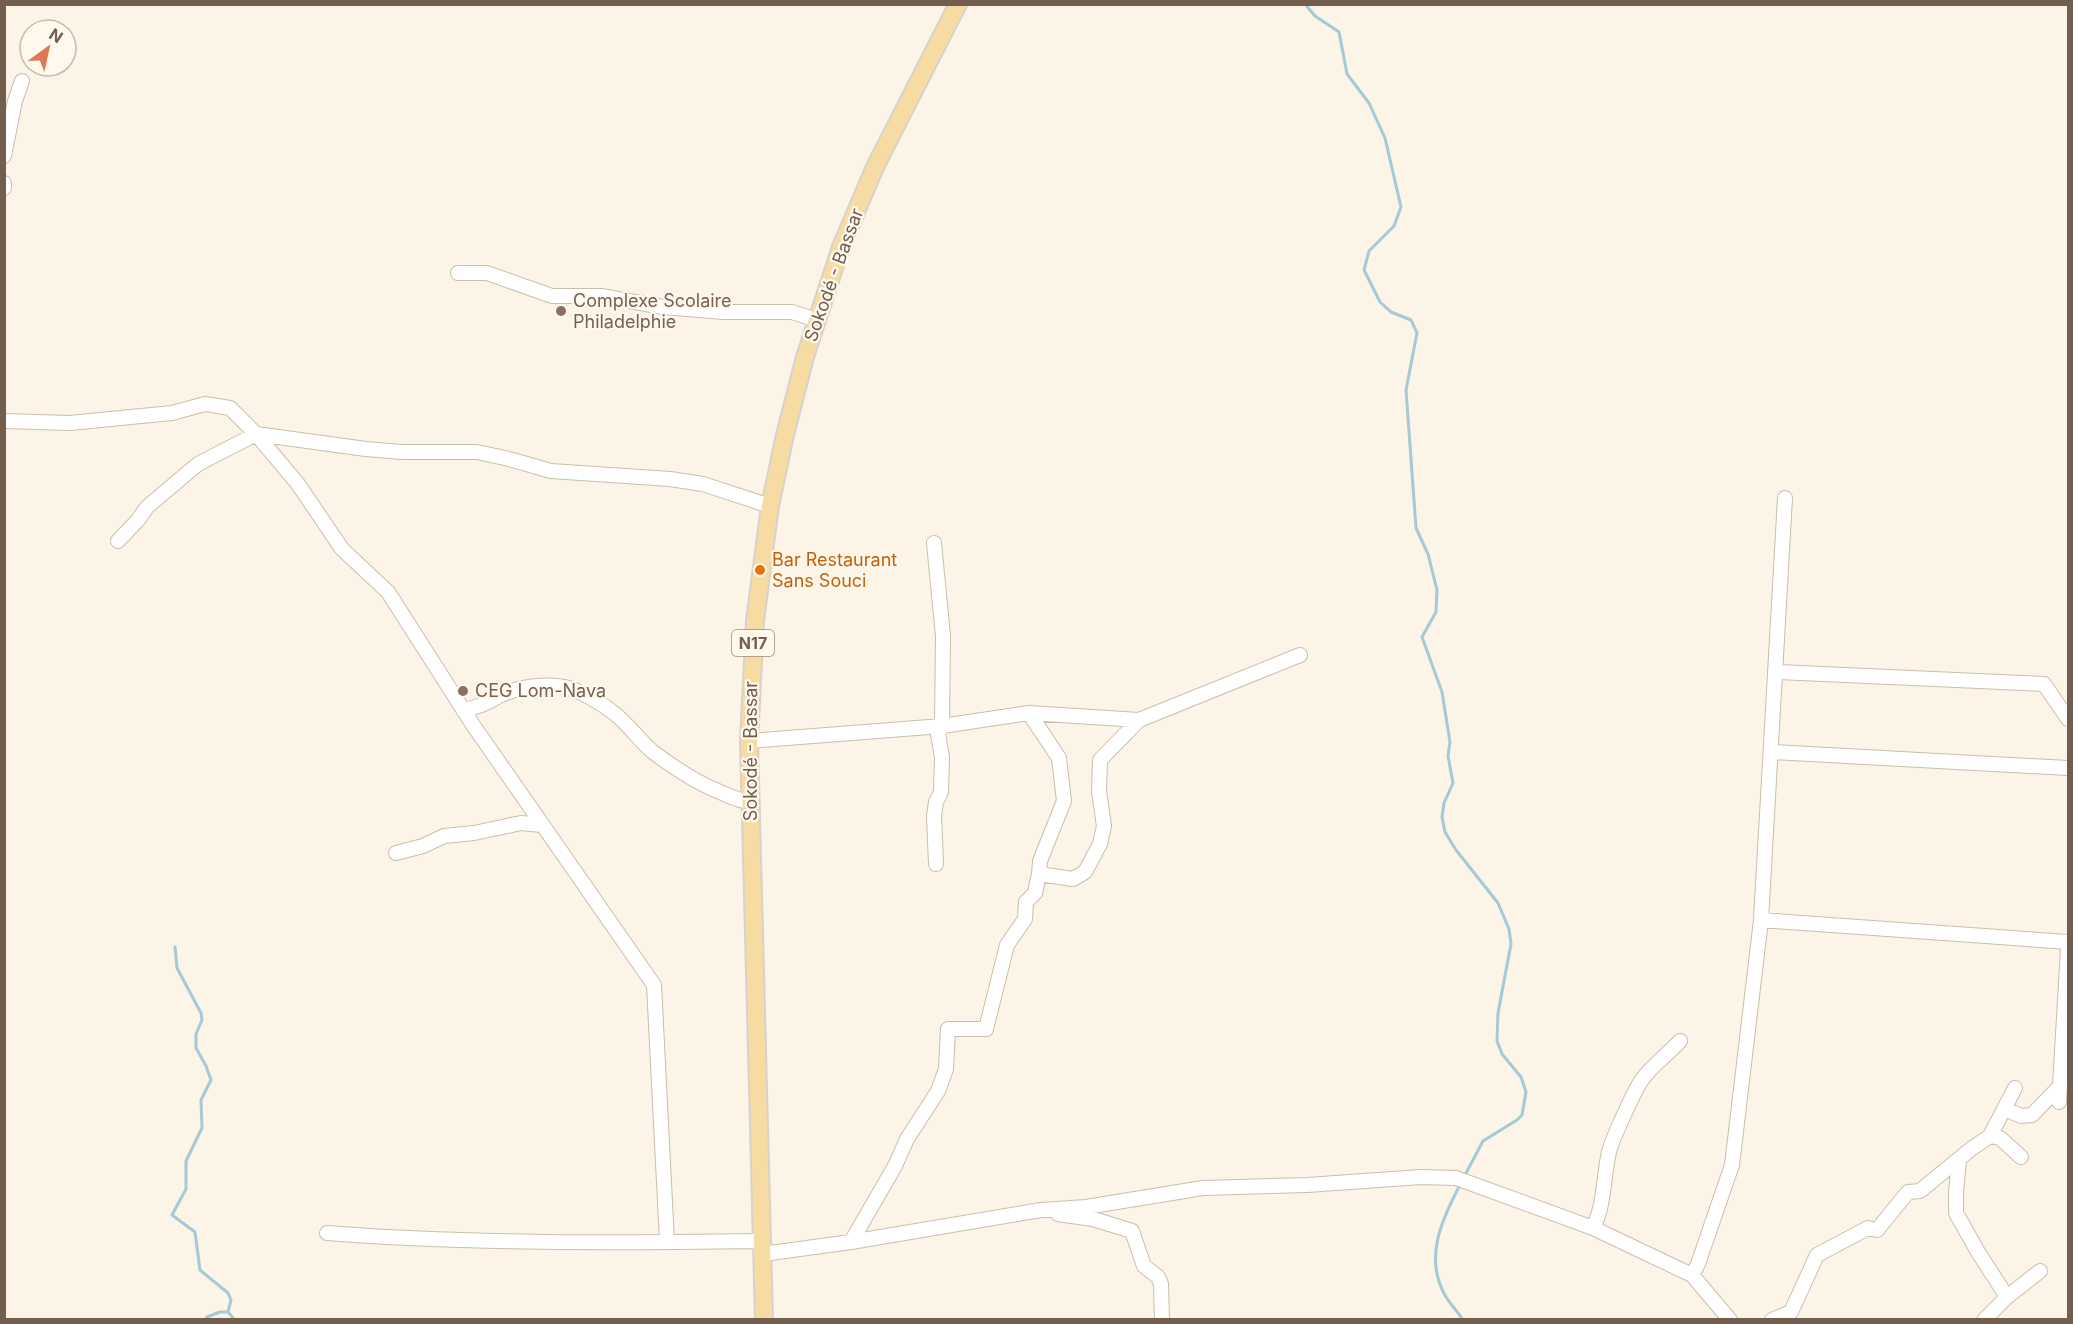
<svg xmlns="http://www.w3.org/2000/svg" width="2073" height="1324" viewBox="0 0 2073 1324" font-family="Inter,sans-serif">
<rect width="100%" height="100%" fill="#fbf4e7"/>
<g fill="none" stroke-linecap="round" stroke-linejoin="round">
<path stroke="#a3cad5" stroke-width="3" d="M1305,4l10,12 24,16 8,42 22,29 16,35 16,69 -7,19 -25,25 -5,19 16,32 11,10 20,8 6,13 -11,57 10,138 12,26 9,36 -1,22 -14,25 20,55 8,50 -2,14 5,27 -9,20 -2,14 3,15 11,18 42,53 11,26 2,15 -13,69 -1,28 5,13 19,23 5,15 -4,23 -5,5 -34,21 -19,36
M175,947l2,21 24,45 1,7 -6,14v14l10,18 5,14 -10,20 1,28 -16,33v28l-14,26 23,17 5,38 28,23 3,7 -3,12
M1461,1183c-19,36 -38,75 -15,114 5,8 12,15 17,23
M205,1320l2,-3 13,-5h8l7,8"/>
<defs>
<path id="minor" d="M4,156l11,-55 7,-20
M4,183v5
M458,273h29l65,23h49l62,11 61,5h68l25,8
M4,421l66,2 102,-10 33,-9 25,4 26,26 110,15 36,3h75l32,7 42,12 119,8 33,5 67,22
M118,541l20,-21 9,-13 51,-43 58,-30 42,50 44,65 46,43 85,133 181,260 13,257
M934,543l9,93 -1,90 -4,8 4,23 -1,35 -5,10 -2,14 2,48
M1777,672l267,12 24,35
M463,710c15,-2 25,-8 38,-15 17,-8 45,-12 64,-8 16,4 36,16 49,26 14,11 25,27 39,39 20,15 44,31 67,40 10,4 20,10 31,9
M1029,713l30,45 5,43 -24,60 -1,13
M749,741l193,-15 87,-13 110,7
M1772,752l296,16
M396,853l27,-7 21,-10 30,-3 47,-10 21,2
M1761,920l307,22
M2059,1102l9,-153
M2005,1109l16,7 11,-1 28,-29
M1990,1136l25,-48
M1959,1159l-3,34v20l22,39 29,45
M1058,1214l35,5 39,12 12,35 14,11 3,7 1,36
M1593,1228c12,-24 10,-50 16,-76 3,-13 25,-60 32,-71 10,-15 27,-27 39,-40
M327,1233c144,11 289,10 434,8
M851,1242l44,-76 12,-27 31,-48 8,-22 2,-40h38l21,-84 18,-26 1,-17 9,-9 4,-19 34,5 12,-7 15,-28 4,-18 -5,-35 1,-31 39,-40 161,-65
M763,1254l88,-12 190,-32 45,-3 117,-19 104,-3 114,-8 35,1 137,50 99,47 38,45
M1692,1275l6,-11 34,-99 29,-245 24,-422
M1772,1320l19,-8 26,-57 51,-27 9,2 31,-38 12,-1 51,-42 19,-13 10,2 21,19
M1984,1320l23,-23 33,-26"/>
<path id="major" d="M764,1320l-15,-579 6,-120 15,-115 15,-71 20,-78 36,-110 34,-80 83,-163"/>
</defs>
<use href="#minor" stroke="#ccbdad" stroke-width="16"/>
<use href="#major" stroke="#d8d2cd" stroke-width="20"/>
<use href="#minor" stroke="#fff" stroke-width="14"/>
<use href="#major" stroke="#f6dca3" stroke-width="16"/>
</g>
<g fill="#8d6e63" stroke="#fef8ed" stroke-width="2">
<circle cx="561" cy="311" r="6"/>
<circle cx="463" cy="691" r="6"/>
</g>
<circle fill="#e8710a" stroke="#fef8ed" stroke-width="2" cx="760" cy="570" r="6"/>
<g text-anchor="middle" stroke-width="4.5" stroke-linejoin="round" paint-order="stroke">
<rect fill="#fef8ed" stroke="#9d8c7d" stroke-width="1.5" x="732" y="630" width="42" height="26" rx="4.5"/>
<g font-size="16" font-weight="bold" fill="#735d4d">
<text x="753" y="649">N17</text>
</g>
<g font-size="18" fill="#735d4d" stroke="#fef8ed">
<text transform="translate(834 275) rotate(-70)" y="6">Sokodé - Bassar</text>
<text transform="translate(751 751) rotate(-90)" y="6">Sokodé - Bassar</text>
</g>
<g font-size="18" fill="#785e54" stroke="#fef8ed" text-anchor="start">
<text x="573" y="307">Complexe Scolaire<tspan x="573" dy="21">Philadelphie</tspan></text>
<text x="475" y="697">CEG Lom-Nava</text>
</g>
<g font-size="18" fill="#c56008" stroke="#fef8ed" text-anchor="start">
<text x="772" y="566">Bar Restaurant<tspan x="772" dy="21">Sans Souci</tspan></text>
</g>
</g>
<rect width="2073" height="1324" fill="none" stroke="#735d4d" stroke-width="12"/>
<g transform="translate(48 48) rotate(33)"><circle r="28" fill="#fef8ed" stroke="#c6baad" stroke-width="1.5"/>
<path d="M0-4.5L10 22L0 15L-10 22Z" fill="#de7a53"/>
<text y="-9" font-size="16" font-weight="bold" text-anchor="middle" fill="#735d4d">N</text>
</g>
</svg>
